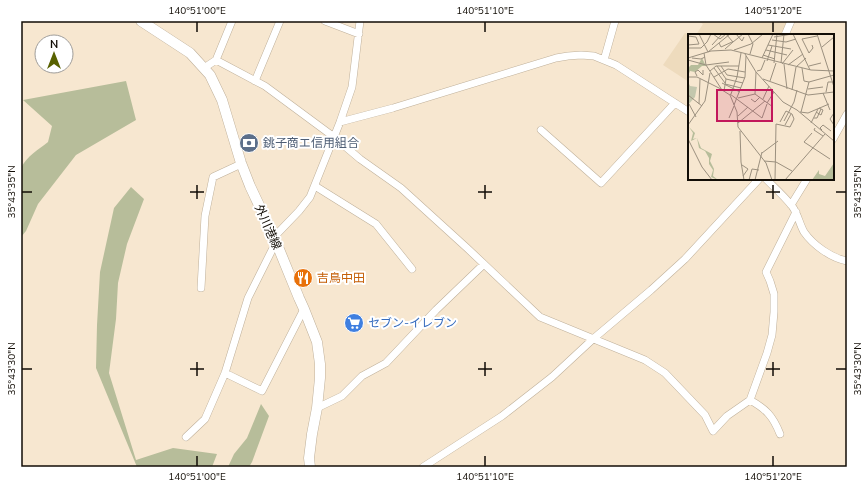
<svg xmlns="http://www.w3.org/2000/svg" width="868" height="488" viewBox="0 0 868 488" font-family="'Nunito Sans','Noto Sans JP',sans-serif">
<rect width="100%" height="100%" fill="#f7e7d0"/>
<path fill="#eedbbd" d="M698,21h86l3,2 -6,12h-85l7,-11z
M685,33l4,2v47l-26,-17z"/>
<path fill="#b7bd9a" d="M126,81l10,39 -60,35 -38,49 -12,27 -5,6v-69c6,-12 17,-18 27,-26l4,-16 -29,-26 27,-5z
M131,187l13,12 -17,45 -9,39 -2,36 -7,54 27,87 37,-12 44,6 -5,13h-75l-41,-99 1,-43 3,-53 14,-64z
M261,404l8,12 -17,46 -3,5h-21l6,-13 13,-16z"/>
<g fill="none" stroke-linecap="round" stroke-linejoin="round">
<defs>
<path id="street" d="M325,21l34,13
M785,35l6,-14
M216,60l49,26 69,51 26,22 41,29 66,60 73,69 105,43 20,13 40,42 8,16 14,-15 23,-16 17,-47 5,-18 2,-23v-18l-4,-13 -4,-9 30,-60
M604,60l11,-39
M204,68l12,-8 16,-39
M255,81l25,-60
M340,122l53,-14 163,-50 12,-2 13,-1 13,1 22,9 73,47
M541,130l60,53 74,-80
M833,139l14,-25
M766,179c9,9 18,17 26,27 6,8 7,17 12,26 9,13 27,26 43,29
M315,186l61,38 36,45
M791,205l16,-26
M274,237l25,-26 11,-14 30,-75 12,-35 8,-66
M201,288l4,-72 8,-39 28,-13
M225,373l37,18 42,-82
M750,400c16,9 23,16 30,34
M317,408l25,-12 20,-20 24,-13 50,-53 48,-46
M186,437l19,-18 20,-46 23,-75 28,-56
M423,467l79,-51 50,-39 41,-38 58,-49 34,-31 74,-80"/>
<path id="secondary" d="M141,21l49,32 20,22 12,25 19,63 9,23 24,51 25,61 5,11 13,33 3,22v14l-3,30 -5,26 -3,24 1,9"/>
</defs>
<use href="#street" stroke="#bfb09a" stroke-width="8"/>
<use href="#secondary" stroke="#bfb09a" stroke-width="11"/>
<use href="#street" stroke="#fff" stroke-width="7"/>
<use href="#secondary" stroke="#fff" stroke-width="10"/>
</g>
<path fill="none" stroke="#120d06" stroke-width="1.5" d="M197,22v10M485,22v10M773,22v10M197,185v14M485,185v14M773,185v14M22,192h10M190,192h14M478,192h14M766,192h14M836,192h10M197,362v14M485,362v14M773,362v14M22,369h10M190,369h14M478,369h14M766,369h14M836,369h10M197,456v10M485,456v10M773,456v10"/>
<defs>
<symbol id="bank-disc" viewBox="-11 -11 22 22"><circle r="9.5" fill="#5c6f8a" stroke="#fff"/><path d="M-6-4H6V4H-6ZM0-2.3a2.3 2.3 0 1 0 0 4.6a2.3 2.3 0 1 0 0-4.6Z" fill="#fff"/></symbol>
<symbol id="restaurant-disc" viewBox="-11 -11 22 22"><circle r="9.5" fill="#e8710a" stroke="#fff"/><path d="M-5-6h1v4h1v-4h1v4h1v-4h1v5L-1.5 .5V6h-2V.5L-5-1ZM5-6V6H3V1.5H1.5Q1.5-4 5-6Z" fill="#fff"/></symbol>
<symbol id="supermarket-disc" viewBox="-11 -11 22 22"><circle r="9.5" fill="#3f7fe0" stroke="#fff"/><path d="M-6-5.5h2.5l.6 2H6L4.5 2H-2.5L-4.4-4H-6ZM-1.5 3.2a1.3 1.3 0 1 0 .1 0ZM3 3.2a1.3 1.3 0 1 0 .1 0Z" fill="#fff"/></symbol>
</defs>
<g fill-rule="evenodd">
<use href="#bank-disc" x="238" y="132" width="22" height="22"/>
<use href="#restaurant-disc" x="292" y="267" width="22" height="22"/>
<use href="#supermarket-disc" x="343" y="312" width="22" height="22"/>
</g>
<g text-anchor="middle" stroke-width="4" stroke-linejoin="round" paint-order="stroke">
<g font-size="12" fill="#4e5e75" stroke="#fff" text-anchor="start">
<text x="263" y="147">銚子商エ信用組合</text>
</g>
<g font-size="12" fill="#120d06" stroke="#fff">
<text transform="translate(268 227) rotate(66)" y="4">外川港線</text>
</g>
<g font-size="12" fill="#c56008" stroke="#fff" text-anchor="start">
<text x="317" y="282">吉鳥中田</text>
</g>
<g font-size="12" fill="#366cbe" stroke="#fff" text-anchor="start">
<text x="368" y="327">セブン-イレブン</text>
</g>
</g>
<g transform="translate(688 34)">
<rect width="146" height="146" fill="#f7e7d0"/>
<path d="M0,48l2,4 7,1 -2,10 -7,8z" fill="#c3c7ad"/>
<path d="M14,24l4,8 33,-1 -37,1 -7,6 -5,-1 -2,5v-8l3,-3h7zM1,93l6,6 -2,6 4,-1 4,10 11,6 -2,7 4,8 -1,7 5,4 -7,-3 2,-7 -4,-6v-6l-4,-7 -6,-3 -2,-10 -6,3 2,-8zM146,129v17h-22l7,-10v4l6,2z" fill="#b7bd9a"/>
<path fill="none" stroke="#9b907f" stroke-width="1" d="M11,0l9,18 22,-18M25,0l7,5 6,-5M48,0l6,7 2,-4M60,0l5,10 -3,10M105,0l17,36M129,0l17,53M0,2l8,1 3,7 -11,1M86,3l18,-3M114,5l7,14 4,-5 -1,-3M114,5l15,-3M84,6l14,2 10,-3M45,8l10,-8M31,9l2,4 11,-5M24,11l10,-11M80,11l23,4M134,13l12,-10M0,14h13l6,-6 4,-8M37,15l8,-7 -7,-8M46,16l17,-6 12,-10M78,16l21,5M16,19l2,12 23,-3M57,20l11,18 27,30 14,8 37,31M75,21l12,4M0,24l23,-7 20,-1 80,20 23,1M4,24l9,1 4,-2M74,24l11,-24M0,26l18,5 16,25 8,5 7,17 1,15 28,36 6,17M79,27l5,-15M86,29l3,-29M93,29l3,-29M94,30l11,-14M96,30l3,25M100,31l15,-11M29,32l9,13 17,4M33,32l6,9 18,3M121,32l12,-3M26,34l11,15M114,34l2,13 5,1M22,37l6,-5h23M69,37l4,-1 4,-10M9,42l-2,-4 3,-2 5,5v-5M0,43h9l24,12M26,43l14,-8 17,3M75,45l45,16 26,-3M82,47l6,-18M34,49l18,9M37,50l16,4M120,55l15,-2M104,56l4,-23 10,-9M36,57l2,-12M138,58l2,-10h5M135,59l7,17M42,60l32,24 5,-14M43,60l6,-17 4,-24M67,60l1,-22M0,61l14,11M50,64l17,-4 18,13M63,65l4,3 5,-5M75,65l6,-13M79,69l7,-11M1,70l7,13M11,70l1,-25M46,71l11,-28 1,-21M112,78l8,1 21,-9M113,78l8,-30 25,-7M128,78l5,3 2,-5 -4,-2M146,79l-4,6 4,6M50,82l10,-9M41,84l5,-12M126,84h3l4,-9M96,87l10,-19 3,-12M50,89l27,-22M123,89l7,-14M0,91l17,-24 5,-28M97,91l6,-11M127,94l-1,2 9,6M134,96l-2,-2 3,-3 8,6M52,97l1,31 3,18M124,99l-8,9 26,17M0,105l14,28 10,13M74,119l16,-12M76,127l12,1 16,9M54,131l6,4 -5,7M61,146l3,-11 7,1M67,146l7,-28M87,146l1,-56 14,3 4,-8 -2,-5 -6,-3 -6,11M97,146l40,-46"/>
<path fill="#c2185b" fill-opacity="0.15" stroke="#c2185b" stroke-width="2" d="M29,56h55v31h-55z"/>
<rect width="146" height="146" fill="none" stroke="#120d06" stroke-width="2"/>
</g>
<rect width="868" height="488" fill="none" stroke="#ffffff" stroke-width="44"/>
<g transform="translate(54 54)"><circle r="19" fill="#ffffff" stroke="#a09e9b"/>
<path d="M0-3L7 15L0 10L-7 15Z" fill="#586100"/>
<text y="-6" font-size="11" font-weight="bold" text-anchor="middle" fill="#120d06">N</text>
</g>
<rect x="22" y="22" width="824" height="444" fill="none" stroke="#120d06" stroke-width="1.5"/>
<g font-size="10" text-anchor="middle" fill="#120d06">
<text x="197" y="14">140°51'00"E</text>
<text x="485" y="14">140°51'10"E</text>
<text x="773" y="14">140°51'20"E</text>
<text transform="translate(11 192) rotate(-90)" y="4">35°43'35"N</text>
<text transform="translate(857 192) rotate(-90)" y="4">35°43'35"N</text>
<text transform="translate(11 369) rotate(-90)" y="4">35°43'30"N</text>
<text transform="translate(857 369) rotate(-90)" y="4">35°43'30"N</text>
<text x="197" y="480">140°51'00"E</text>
<text x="485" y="480">140°51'10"E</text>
<text x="773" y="480">140°51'20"E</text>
</g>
</svg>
